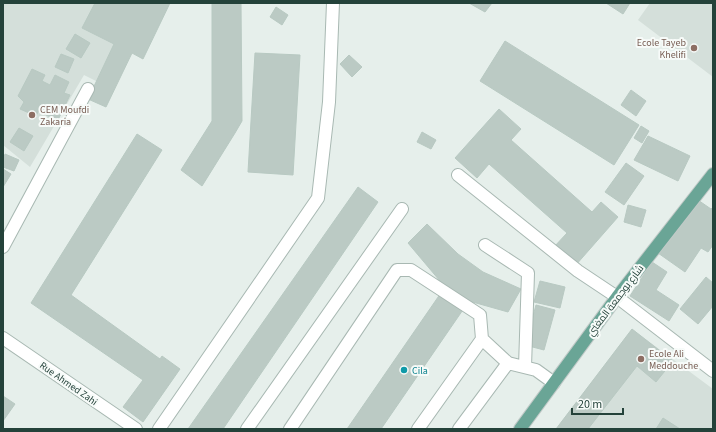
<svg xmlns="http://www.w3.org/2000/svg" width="716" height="432" viewBox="0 0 716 432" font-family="'Source Sans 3',Cairo,sans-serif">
<rect width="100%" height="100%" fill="#e6efeb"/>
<path fill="#d4dfda" d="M3,3h142l-43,81 -18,-9 -54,92 -27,-22z
M650,3h63v74l-75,-57z
M632,329l81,60v40h-157z"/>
<path fill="#bbcac4" stroke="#b8c9c2" d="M95,3h75l-27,56 -11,-6 -26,54 -18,-8 26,-55 -32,-16z
M212,3h29l1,118 -7,12 -33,53 -21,-16 31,-49z
M469,3h23l-7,9z
M606,3h24l-7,11z
M276,7l12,8 -6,10 -12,-8z
M75,34l15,9 -9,15 -15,-9z
M505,41l134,84 -25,40 -134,-84z
M255,53l45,2 -7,120 -45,-3z
M61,54l13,5 -6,14 -13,-6z
M349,55l13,12 -10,10 -12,-13z
M32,69l13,6 -3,6 8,4 5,-10 14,7 -5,11 6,2 -12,25 -12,-5 1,-5 -7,-2 -4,8 -16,-7 4,-7 -6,-6z
M631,90l15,11 -10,15 -15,-11z
M499,109l22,20 -10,11 81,72 9,-10 17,15 -43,49 -21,-19 13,-14 -78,-69 -12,14 -22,-20z
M641,126l8,5 -7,12 -8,-5z
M19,128l14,8 -9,15 -14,-9z
M422,132l14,8 -5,9 -14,-7z
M137,134l25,16 -91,145 89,64 2,-3 18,13 -37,53 -20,-15 20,-27 -112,-77z
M648,136l42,20 -12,25 -44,-21z
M5,154l14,6 -5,11 -11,-4v-7z
M626,163l18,13 -20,29 -19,-13z
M3,169l8,5 -8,13z
M358,187l20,15 -155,227h-35z
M695,198l16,11 2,-2v38l-5,7 -7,-4 -16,24 -27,-19z
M628,205l18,5 -5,17 -17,-5z
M427,224l31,30 25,18 38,17 -13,23 -39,-11 -88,128h-34l98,-142 -37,-44z
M652,262l15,10 -11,18 23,15 -10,16 -39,-25z
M706,277l7,6v23l-15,18 -18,-15z
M540,281l25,6 -5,21 -26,-6z
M536,305l19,5 -11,40 -19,-5z
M632,329l41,32 -17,21 -19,-16 -49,63h-32z
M3,396l12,8 -12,17z
M663,418l17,11h-24z"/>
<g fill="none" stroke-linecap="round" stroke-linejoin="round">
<defs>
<path id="minor" d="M458,175l120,96 39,26 96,74
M485,245l43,28 -3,94
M3,247l85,-158
M3,338l133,91
M159,429l159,-231 11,-96 4,-99
M247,429l155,-220
M290,429l107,-159h14l69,45 2,24
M418,429l64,-90 26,24
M459,429l49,-66 28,7 18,13"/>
<path id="major" d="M520,429l97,-132 96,-123"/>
</defs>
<use href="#minor" stroke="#a8b8b2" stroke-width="14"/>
<use href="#major" stroke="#c2cac8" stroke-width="14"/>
<use href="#minor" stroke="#fff" stroke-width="12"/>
<use href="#major" stroke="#6aa596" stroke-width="12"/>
</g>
<g fill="#8d6e63" stroke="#f7fbf9" stroke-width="1.5">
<circle cx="694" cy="48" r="4"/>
<circle cx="32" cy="115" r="4"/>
<circle cx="641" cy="359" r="4"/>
</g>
<circle fill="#0f9aa8" stroke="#f7fbf9" stroke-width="1.5" cx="404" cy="370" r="4"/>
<g text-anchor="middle" stroke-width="4" stroke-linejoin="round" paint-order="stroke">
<g font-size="10" fill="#785e54" stroke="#f7fbf9" text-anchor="start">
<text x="686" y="46" text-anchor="end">Ecole Tayeb<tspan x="686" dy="12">Khelifi</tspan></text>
<text x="40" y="113">CEM Moufdi<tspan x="40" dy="12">Zakaria</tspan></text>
<text x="649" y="357">Ecole Ali<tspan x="649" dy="12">Meddouche</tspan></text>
</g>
<g font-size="10" fill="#24423a" stroke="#f7fbf9">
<text transform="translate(615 300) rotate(-53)" y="4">شارع بوجمعة المغني</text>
<text transform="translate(69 383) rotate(35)" y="4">Rue Ahmed Zahi</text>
</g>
<g font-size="10" fill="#0d838f" stroke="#f7fbf9" text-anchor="start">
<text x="412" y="374">Cila</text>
</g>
</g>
<rect width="716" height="432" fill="none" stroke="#24423a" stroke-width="8"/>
<path d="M572 408v6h51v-6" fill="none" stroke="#24423a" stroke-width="2"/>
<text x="578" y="408" font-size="12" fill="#24423a" stroke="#f7fbf9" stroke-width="3" paint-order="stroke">20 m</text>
</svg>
